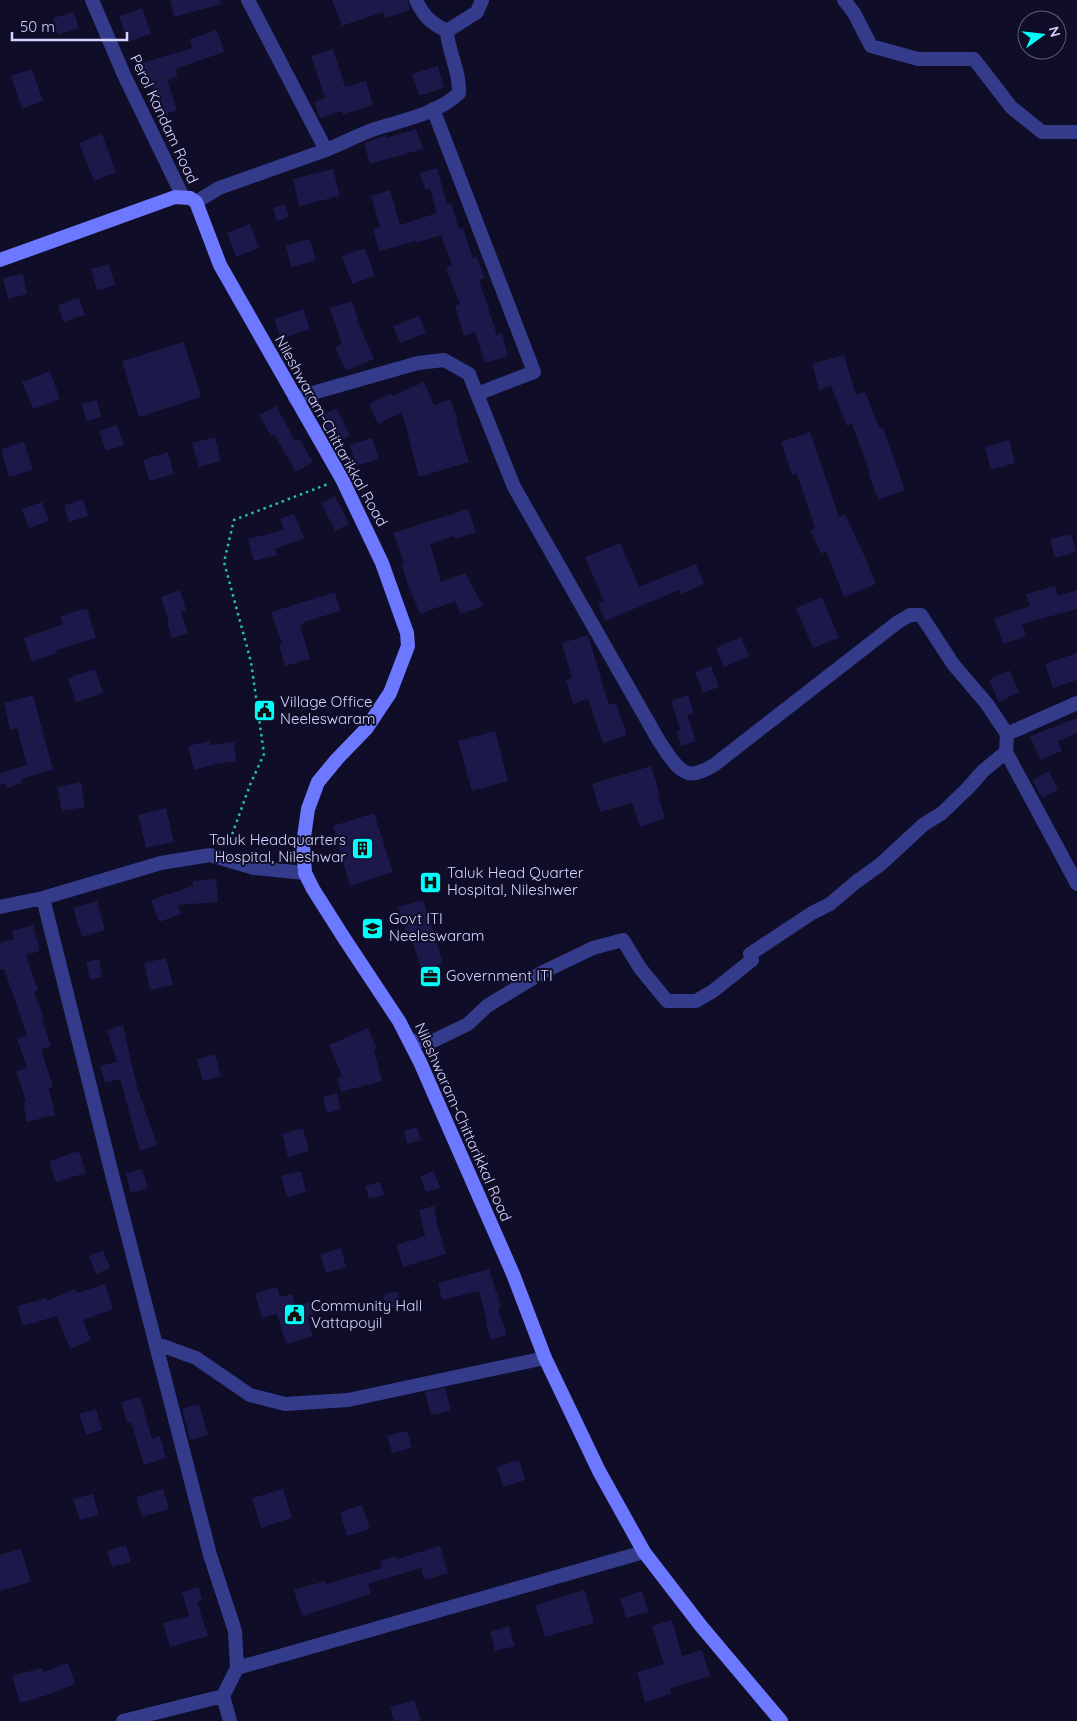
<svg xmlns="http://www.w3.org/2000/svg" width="1077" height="1721" viewBox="0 0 1077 1721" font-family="Quicksand,sans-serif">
<rect width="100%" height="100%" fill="#0f0d28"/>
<path fill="#1c184a" d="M170,0h50l1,4 -47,13z
M332,0h75l3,10 -25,8 -2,-6 -41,14z
M142,8l9,26 -23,8 -9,-26z
M74,12l5,16 -21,7 -5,-17z
M217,30l7,22 -49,17 3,7 -11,4 10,30 -14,5 -11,-31 -4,1 -6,-22 50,-15 -2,-9z
M333,49l12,38 21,-6 7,24 -30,9 -2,-3 -21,7 -6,-16 11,-4 -14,-42z
M438,66l6,22 -25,8 -7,-22z
M32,69l11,32 -21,8 -11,-33z
M416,129l7,20 -53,15 -6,-21 22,-8 1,3z
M102,134l14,38 -22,9 -15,-38z
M437,168l10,36 4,-1 8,26 4,-1 10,30 3,-2 9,22 -6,2 18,55 5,-2 6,23 -23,7 -10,-31 -11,4 -9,-30 5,-2 -14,-36 6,-3 -11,-30 -24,8 -1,-2 -37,10 -6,-22 7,-2 -9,-31 19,-6 10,35 37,-12 -7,-24 -5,1 -5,-17z
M333,169l7,27 -41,10 -6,-27z
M284,204l5,13 -12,4 -4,-13z
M250,224l9,24 -23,9 -9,-24z
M310,239l6,21 -25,7 -5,-21z
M365,248l10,28 -23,8 -10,-28z
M109,264l6,21 -18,6 -6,-22z
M23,274l4,20 -19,5 -5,-21z
M79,298l6,17 -22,7 -5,-17z
M352,301l6,18 -1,1 17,39 -28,12 -11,-24 7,-3 -12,-36z
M303,309l7,20 -29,10 -7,-20z
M419,316l7,17 -26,10 -7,-17z
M184,342l17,55 -62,20 -17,-56z
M844,355l12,40 9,-3 15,37 3,-1 22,62 -27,10 -10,-27h2l-18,-49 -5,2 -16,-40 -12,4 -7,-26z
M50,371l10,28 -27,10 -11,-27z
M424,382l10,23 16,-6 8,21 -2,1 13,41 -50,15 -17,-65 -24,12 -9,-20 22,-11 1,3z
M97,400l4,17 -15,4 -4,-17z
M276,406l19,35 4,-2 14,23 -17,10 -22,-38 -3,2 -12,-21z
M336,408l14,28 -16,8 -14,-27z
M117,425l7,20 -18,6 -7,-20z
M810,432l29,85 6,-3 19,41 12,29 -32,13 -18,-46 -5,3 -11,-24 5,-2 -18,-54 -5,1 -11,-33z
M215,437l6,24 -22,6 -7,-24z
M372,438l7,21 -23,7 -6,-21z
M1009,440l6,23 -24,7 -6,-23z
M24,442l9,28 -24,7 -8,-28z
M168,452l6,22 -25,7 -6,-21z
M335,496l14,28 -14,7 -14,-28z
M83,500l5,16 -19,6 -5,-17z
M42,502l7,19 -20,7 -7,-19z
M468,509l8,23 -20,7 -2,-3 -24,8 11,38 24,-9 18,33 -22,8 -6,-13 -35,13 -13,-32 -6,-19h3l-11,-30z
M294,514l10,24 -29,11 2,6 -23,6 -6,-22 36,-9 -4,-11z
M1071,534l5,18 -21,6 -5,-19z
M620,543l19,44 57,-23 8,20 -23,10 -2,-4 -74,31 -7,-17 6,-3 -19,-44z
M1055,586l3,10 19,-6v19l-55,15 4,12 -22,8 -10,-25 36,-13 -4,-12z
M180,590l6,20 -5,2 7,21 -16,5 -5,-16 2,-1 -8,-24z
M335,592l5,19 -36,11 1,2 -5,1 10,34 -25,7 -6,-21 3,-1 -11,-32z
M822,597l17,41 -26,10 -17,-40z
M87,608l9,30 -40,12 1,3 -25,9 -8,-24 39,-14 -2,-8z
M588,635l21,70 7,-2 11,32 -24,8 -15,-44 -15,5 -7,-24 6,-2 -10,-35z
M741,637l8,19 -25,11 -8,-19z
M1077,653v27l-24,8 -8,-24z
M711,666l8,21 -16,6 -8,-21z
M95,669l8,24 -27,9 -8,-24z
M1009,670l10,22 -20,10 -10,-22z
M33,695l20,75 -32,9 2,4 -16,5 -1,-5 -6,2v-12l27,-8 -10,-37 -7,2 -6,-27z
M688,695l6,18 -7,2 9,26 -15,5 -4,-15 3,-1 -9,-29z
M1077,718v15l-19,8 4,10 -22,9 -10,-24z
M495,731l13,50 -36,10 -14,-50z
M209,741l1,4 24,-3 2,19 -20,3 -22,6 -6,-24z
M651,766l9,29 -2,1 7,22 -25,9 -8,-24 -32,9 -8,-28z
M1049,771l9,19 -16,8 -10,-18z
M81,782l4,25 -23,4 -5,-24z
M166,808l8,34 -28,6 -8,-33z
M374,813l19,59 -43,14 -17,-60z
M216,879l2,23 -40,3 3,9 -22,8 -8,-22 42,-14v-5z
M423,900l20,63 -21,7 -10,-29 -3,1 -11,-35z
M97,901l8,29 -23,7 -9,-29z
M33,925l7,26 -14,4 12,35 -4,2 10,26 -2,1 9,27 -10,3 12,38 -4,1 6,27 -28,7 -4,-20 3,-1 -10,-30 11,-3 -10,-29 10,-4 -23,-66 -4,1v-27l14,-4 -2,-8z
M166,958l7,27 -23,5 -6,-27z
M99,959l3,18 -12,3 -4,-18z
M123,1025l14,62 20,58 -17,6 -20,-72 -15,4 -5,-17 17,-4 -10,-32z
M368,1028l9,21 -3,1 8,31 -41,11 -4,-14 5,-2 -13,-31z
M215,1054l6,22 -18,5 -6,-22z
M337,1093l4,16 -14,4 -4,-16z
M417,1127l4,13 -14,4 -3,-13z
M303,1128l6,23 -21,6 -6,-23z
M79,1151l7,22 -30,9 -7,-21z
M142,1169l6,19 -17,5 -5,-20z
M301,1171l5,21 -19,5 -6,-21z
M434,1171l6,17 -14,4 -6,-16z
M380,1182l4,13 -15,4 -4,-13z
M434,1206l3,15h-1l10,33 -43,13 -7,-22 29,-9 -6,-26z
M341,1248l5,19 -20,6 -6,-19z
M103,1250l7,18 -14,6 -7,-18z
M489,1269l7,23 1,-1 4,17 -3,1 9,26 -16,5 -6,-18h2l-8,-31 -37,9 -4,-17z
M105,1284l8,25 -30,11 8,20 -21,9 -13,-33 -34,10 -6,-20 29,-8 1,3 28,-12 2,4z
M277,1287l3,10 12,-3 4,13 13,-5 5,15 -7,1 6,18 -27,8 -9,-30 -15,4 -7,-25z
M397,1291l4,15 -14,4 -4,-15z
M445,1388l6,23 -20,4 -6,-23z
M140,1397l12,42 8,-3 6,22 -22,7 -13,-43 -4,1 -6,-21z
M199,1404l9,31 -18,5 -8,-31z
M96,1409l6,21 -16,5 -7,-21z
M407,1431l5,17 -20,5 -5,-17z
M519,1460l6,20 -22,7 -6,-20z
M163,1489l6,20 -27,8 -6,-20z
M283,1489l9,29 -31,10 -9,-30z
M93,1494l6,21 -19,5 -7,-21z
M362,1505l8,24 -23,7 -7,-24z
M126,1545l5,17 -19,5 -5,-16z
M440,1546l8,27 -23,7 -4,-12 -53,16 3,10 -69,22 -8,-26 31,-9 1,3 56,-16 -2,-7 16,-5 1,3z
M21,1549l10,33 -31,9v-36z
M199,1587l3,13 -5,2 11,34 -38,11 -7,-24 26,-7 -7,-24z
M585,1590l9,33 -49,14 -10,-32z
M642,1591l6,21 -22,6 -6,-20z
M672,1620l10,36 20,-6 8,26 -40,12 1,6 -26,8 -8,-30 27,-8 -12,-38z
M509,1626l6,20 -20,5 -5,-19z
M68,1663l7,21 -25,10 -30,9 -8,-27 30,-8 1,4z
M414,1700l7,21h-27l-4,-14z"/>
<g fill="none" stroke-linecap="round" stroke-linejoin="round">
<path stroke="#25c2a7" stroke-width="2.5" stroke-dasharray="2.5 4" stroke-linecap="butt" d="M226,845l3,-2 21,-58 14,-31 -13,-92 -27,-100 10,-42 94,-36"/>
<path stroke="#343b8b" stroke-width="14" d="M92,0l32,75 59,122
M416,0c8,17 15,23 31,31
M844,0l10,13 17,33 47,13h56l37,48 31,25h35
M433,109l101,263 -57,22
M326,150c15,-6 30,-14 46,-20 27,-9 66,-16 87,-37 1,-23 -11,-40 -12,-62l30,-19 5,-12
M196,202l23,-14 107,-38 -78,-150
M295,398l123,-35 26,-3 25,14 45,113 145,254c8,11 20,36 37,32 6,-1 13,-5 18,-8l184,-143 12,-7h11l32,49 34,40 20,30 -1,18 71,132
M1007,734l70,-31
M43,898l71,284 96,373 25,76 2,37 -14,28 7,25
M0,907l43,-9 118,-35 49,-8 44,13 51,5
M410,1041h23l35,-17 19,-18 56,-34 50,-24 30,-8 17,28 27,33h29l17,-10 39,-31 -2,-6 62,-41 18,-9 26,-22 25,-18 42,-39 19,-12 26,-25 15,-17 23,-19
M156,1345l7,1 33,12 54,37 35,9 63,-4 197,-42
M237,1668l407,-116
M123,1721l100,-25"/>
<path stroke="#6b78ff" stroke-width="14" d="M0,260l175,-63 15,1 6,4 24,63 122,214 40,84 25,70 1,13 -18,47 -24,36 -29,30 -19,23 -10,27 -5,35 2,29 8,16 31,49 55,83 21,41 93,212 32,84 54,113 45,81 57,74 80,95"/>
</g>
<defs>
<symbol id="civic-square" viewBox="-11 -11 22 22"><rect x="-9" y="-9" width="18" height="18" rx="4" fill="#00fffc" stroke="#0f0d28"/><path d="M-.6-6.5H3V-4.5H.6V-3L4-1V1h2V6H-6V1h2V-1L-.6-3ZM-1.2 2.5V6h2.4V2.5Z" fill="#111"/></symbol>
<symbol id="building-square" viewBox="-11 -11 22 22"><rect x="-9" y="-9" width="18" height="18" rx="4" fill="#00fffc" stroke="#0f0d28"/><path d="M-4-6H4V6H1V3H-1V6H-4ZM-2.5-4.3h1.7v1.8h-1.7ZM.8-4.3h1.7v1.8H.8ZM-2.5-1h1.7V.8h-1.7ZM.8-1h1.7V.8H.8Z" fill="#111"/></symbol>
<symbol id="hospital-square" viewBox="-11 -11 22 22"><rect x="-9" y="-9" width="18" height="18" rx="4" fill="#00fffc" stroke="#0f0d28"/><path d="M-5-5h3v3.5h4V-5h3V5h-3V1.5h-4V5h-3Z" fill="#111"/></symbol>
<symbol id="university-square" viewBox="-11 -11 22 22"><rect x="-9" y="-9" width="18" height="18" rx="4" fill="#00fffc" stroke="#0f0d28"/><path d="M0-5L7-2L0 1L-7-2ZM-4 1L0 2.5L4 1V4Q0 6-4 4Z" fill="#111"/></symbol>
<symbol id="office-square" viewBox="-11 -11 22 22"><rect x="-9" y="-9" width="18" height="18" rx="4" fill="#00fffc" stroke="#0f0d28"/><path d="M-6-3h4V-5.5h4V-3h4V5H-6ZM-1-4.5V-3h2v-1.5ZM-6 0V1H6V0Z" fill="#111"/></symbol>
</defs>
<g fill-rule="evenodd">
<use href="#civic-square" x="252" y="698" width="25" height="25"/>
<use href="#building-square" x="350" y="836" width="25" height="25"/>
<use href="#hospital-square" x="418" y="870" width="25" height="25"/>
<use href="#university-square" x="360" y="916" width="25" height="25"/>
<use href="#office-square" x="418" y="964" width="25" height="25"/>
<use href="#civic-square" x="282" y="1302" width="25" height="25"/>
</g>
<g text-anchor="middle" stroke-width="4" stroke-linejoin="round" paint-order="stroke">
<g font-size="15" fill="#d4d4ff" stroke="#0f0d28">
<text transform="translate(164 119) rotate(65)" y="5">Perol Kandam Road</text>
<text transform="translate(331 431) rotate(61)" y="5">Nileshwaram-Chittarikkal Road</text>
<text transform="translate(463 1122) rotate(66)" y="5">Nileshwaram-Chittarikkal Road</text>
</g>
<g font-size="15" fill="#d4d4ff" stroke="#0f0d28" text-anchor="start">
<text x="280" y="707">Village Office<tspan x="280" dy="17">Neeleswaram</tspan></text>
<text x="346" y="845" text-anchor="end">Taluk Headquarters<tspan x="346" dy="17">Hospital, Nileshwar</tspan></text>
<text x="447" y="878">Taluk Head Quarter<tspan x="447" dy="17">Hospital, Nileshwer</tspan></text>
<text x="389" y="924">Govt ITI<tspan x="389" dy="17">Neeleswaram</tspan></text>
<text x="446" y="981">Government ITI</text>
<text x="311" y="1311">Community Hall<tspan x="311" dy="17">Vattapoyil</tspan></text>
</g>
</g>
<g transform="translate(1042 35) rotate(75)"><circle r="24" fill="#0f0d28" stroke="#5e5d7e"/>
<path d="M0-4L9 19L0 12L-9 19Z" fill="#00fffc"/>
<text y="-8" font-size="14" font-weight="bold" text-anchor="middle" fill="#d4d4ff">N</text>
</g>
<path d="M12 32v8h115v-8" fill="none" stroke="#d4d4ff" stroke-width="2.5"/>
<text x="20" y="32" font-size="15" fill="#d4d4ff" stroke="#0f0d28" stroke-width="4" paint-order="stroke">50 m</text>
</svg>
